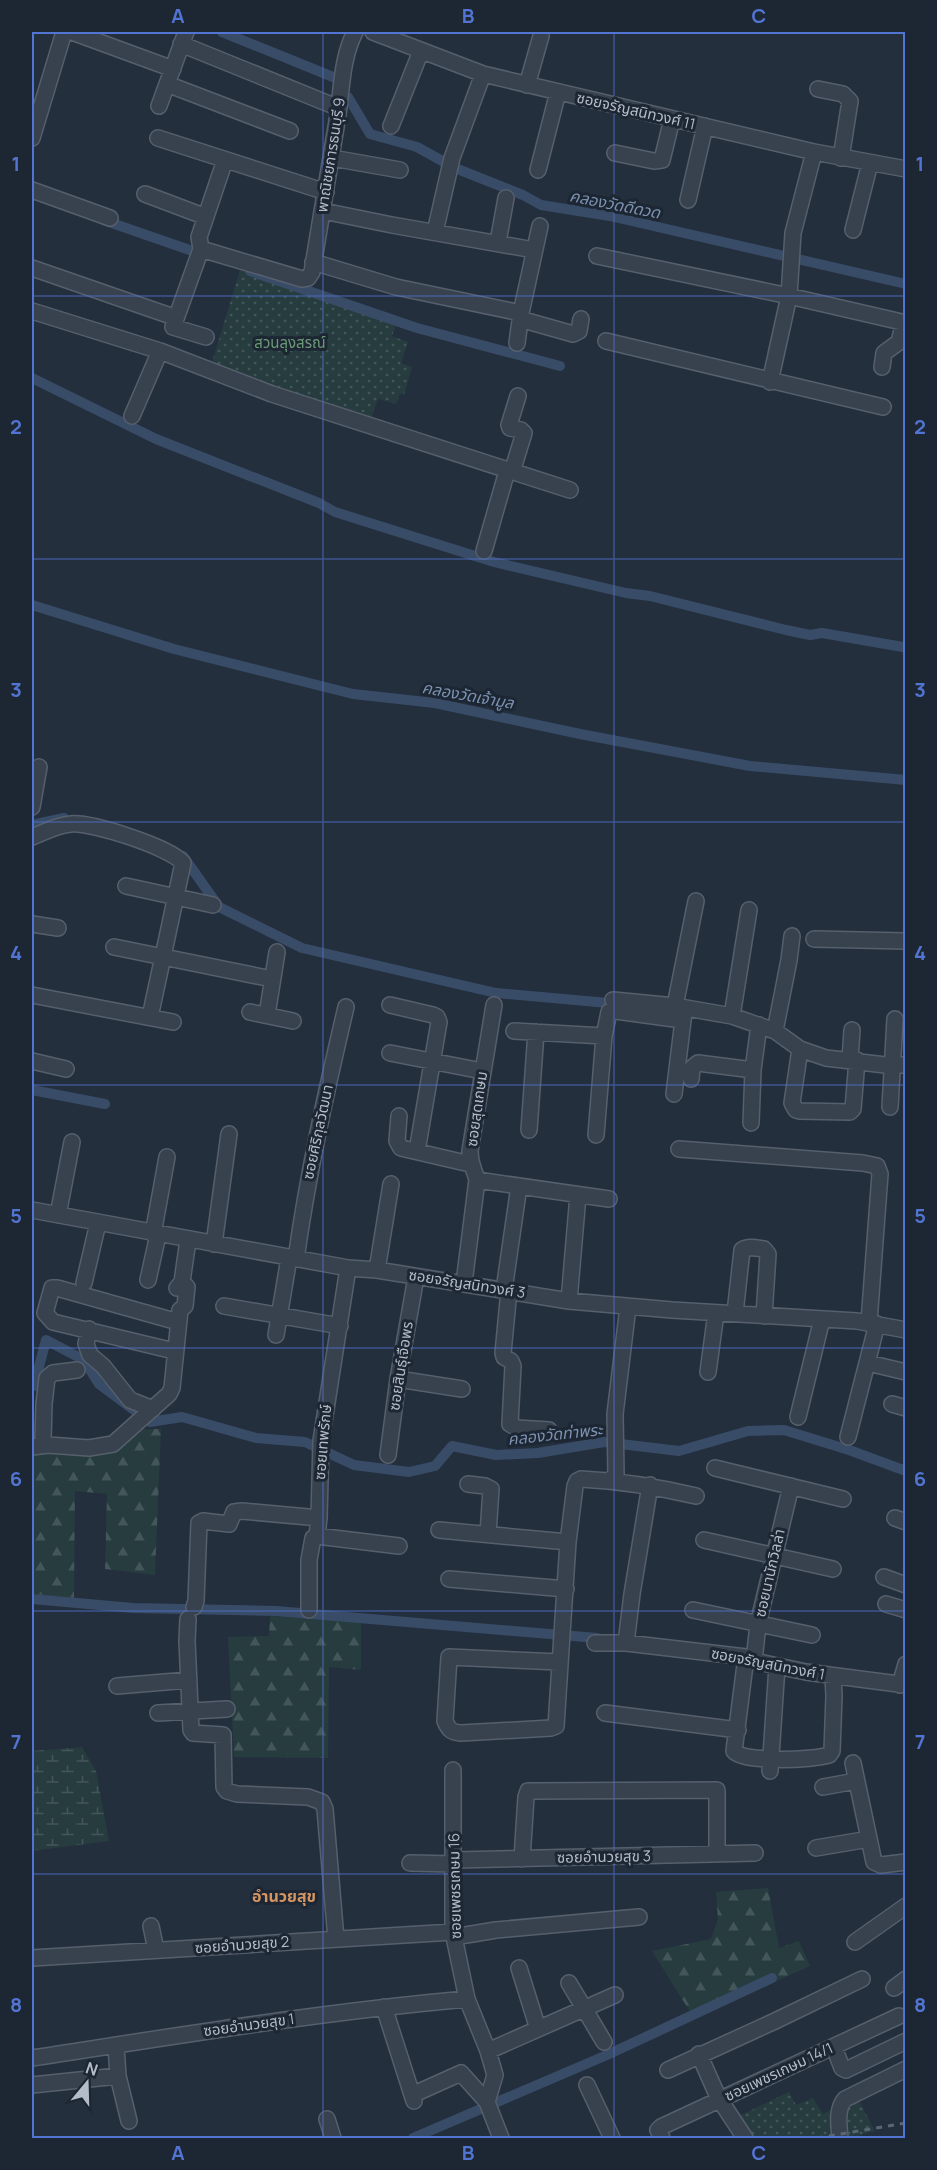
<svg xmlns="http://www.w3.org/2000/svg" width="937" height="2170" viewBox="0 0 937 2170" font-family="Manrope,'Noto Sans Thai',sans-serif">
<defs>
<pattern id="grass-dots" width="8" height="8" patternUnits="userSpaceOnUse" patternTransform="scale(1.5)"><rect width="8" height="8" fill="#263c3f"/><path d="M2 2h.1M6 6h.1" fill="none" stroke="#435659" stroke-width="1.8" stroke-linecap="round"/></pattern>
<pattern id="forest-firs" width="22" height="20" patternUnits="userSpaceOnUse" patternTransform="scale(1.5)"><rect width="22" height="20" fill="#263c3f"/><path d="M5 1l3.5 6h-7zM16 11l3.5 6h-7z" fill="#435659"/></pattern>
<pattern id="wetland-marsh" width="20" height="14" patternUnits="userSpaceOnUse" patternTransform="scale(1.5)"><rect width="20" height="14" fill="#263c3f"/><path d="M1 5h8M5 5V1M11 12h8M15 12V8" fill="none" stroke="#435659"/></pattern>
</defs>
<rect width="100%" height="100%" fill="#242f3e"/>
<path fill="url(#grass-dots)" d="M240,270l156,54 -4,12 16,6 -7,21 11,4 -8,28 -4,-1 -4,10 -18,-5 -9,25 -159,-55z
M789,2092l7,13 17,-7 10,16 34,-17 18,34 -25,7h-105l-12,-19z"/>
<path fill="url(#forest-firs)" d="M144,1429h17l-6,146 -50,-6 2,-75 -32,-3 -1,107 -42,-4v-140h56l38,-10z
M270,1616l91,6v48l-32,-3 -1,91 -94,-1 -6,-120 41,-1z
M768,1888l11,60 20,-7 11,25 -116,52 -42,-67 59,-12 7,-20 -2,-27z"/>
<path fill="url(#wetland-marsh)" d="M82,1747l14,24 13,70 -77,10v-100z"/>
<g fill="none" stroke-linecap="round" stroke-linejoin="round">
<path stroke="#394c67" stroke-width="10" d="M222,32l116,47
M348,97l22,37 47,13 38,21 68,27 18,10 69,11 296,68
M103,220l101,35
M250,271l167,57 143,38
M32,378l124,61 163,64 16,9 159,50 132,31 24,3 136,34 24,5 12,-2 81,14
M32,605l142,44 179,45 82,9 145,31 170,32 156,14
M32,825l32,-7
M183,856l36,51 83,41 194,45 123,11
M32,1090l73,14
M32,1386h2l12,-46 38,20 15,24 51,38 32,-5 74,21 49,4 49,23 55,7 26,-6 17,-20 44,9 42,-2 66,-11 75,9 69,-20 36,-1 65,20 57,21
M32,1599l101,9 143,3 321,27
M413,2138l194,-83 165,-77"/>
<defs>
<path id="minor" d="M72,32l101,37
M373,32l110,42 331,78 92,17
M181,44l158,64
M167,84l123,47
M527,85l14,-49
M818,89l25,5 7,7 -9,57
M159,106l27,-74
M391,126l30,-75
M32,138l32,-106
M158,138l168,54
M615,153l39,8 8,-1 10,-41
M332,158l68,12
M225,160l-26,77 2,12 101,30 6,-1 4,-6c8,-50 17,-100 25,-151 5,-30 4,-62 18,-89
M538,170l20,-78
M32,190l78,28
M145,194l61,23
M688,200l17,-74
M323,211l69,14 142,25
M853,230l17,-67
M435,232l17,-74 31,-84
M498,242l8,-44
M201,249l-28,78 33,10
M597,256l192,40 117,27
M313,262l83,25 125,26
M32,268l136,47
M32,311l128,40 112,43 298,96
M520,319l53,15 6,-3 2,-12
M606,341l277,66
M517,343l4,-30 19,-87
M882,367l2,-14 15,-11 5,-20
M770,382l19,-86 4,-63 21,-81
M132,416l28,-65
M512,472l12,-39 -3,-3 -11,-2 -1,-3 9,-29
M484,551l23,-80
M32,807l7,-40
M32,837c13,-5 25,-12 39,-13 20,-2 99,23 112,39l-33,154
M126,886l87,19
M32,924l26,4
M814,939l92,2
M114,947l158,32
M32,995l141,27
M613,1000l62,6 57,10 43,15 25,18 26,9 59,7h21
M390,1005l43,10 4,2 2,5 -22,129
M675,1006l21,-105
M250,1012l43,9
M267,1015l10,-63
M732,1016l17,-106
M514,1031l90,5
M775,1031l14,-71 3,-24
M800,1049l-8,54 4,7 4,1 50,1 3,-3 4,-49
M390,1053l92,18
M850,1060l2,-30
M32,1061l34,8
M691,1079l1,-11 6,-5 55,7
M674,1094l10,-82
M890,1107l5,-88
M399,1116l-2,25 4,7 69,16
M751,1123l2,-53 6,-45
M529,1130l7,-98
M596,1135l8,-99 5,-24 7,-1 66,9
M679,1149l184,14 14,3 3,8 -11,148
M477,1180l132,19
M32,1210l316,58 29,2 192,31 103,9 185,11 49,9
M58,1215l14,-73
M153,1234l14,-77
M214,1244l15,-110
M296,1259c12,-86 30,-167 50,-252
M348,1268l-27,173 -2,77 -2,18 82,10
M377,1270l14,-86
M148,1280l10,-45
M84,1283l14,-60
M464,1283l13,-103c-3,-12 -7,-15 -7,-29l24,-146
M177,1288l5,-6 6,-42
M504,1290l15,-104
M509,1290l-6,63 1,4 7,4 2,5 -3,58 7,4 32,2
M569,1301l9,-106
M224,1306l116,20
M735,1313l7,-63c6,-4 15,-2 22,-1l4,5 -4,62
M89,1329l-3,15 4,11 13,11 27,34 23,9
M276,1335l13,-77
M174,1351l-121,-29 -8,-9 7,-25h5l121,34
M868,1363l38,9
M708,1372l8,-59
M398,1379l64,10
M892,1404l14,4
M798,1417l24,-98
M848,1437l29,-113
M48,1445l-5,-5 1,-36 3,-26 6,-5 24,-3
M32,1447l16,-2 41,3 24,-4 56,-50 3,-6 8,-78 5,-4 2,-19 -5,-5
M388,1455l10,-76 18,-102
M715,1468l128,31
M610,1481l6,-7 -1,-60 13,-107
M468,1484l17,2 6,3 -3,45
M895,1518l11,4
M439,1530l129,12
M704,1540l129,29
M884,1577l22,8
M449,1579l117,10
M886,1604l20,6
M194,1607l2,-6 3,-78 4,-2 26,3 5,-12 8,-1 77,7
M309,1610v-50l4,-22 4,-2
M693,1610l119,25
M188,1619l-1,22 4,89 2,3 30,2 1,52 3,4 10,3 71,3 14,5 3,7 11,130
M595,1643h31l120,14 8,4 52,11 100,13
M626,1643l6,-49 18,-109
M746,1657l-12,94c9,12 80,9 95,4l3,-4 2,-55 -1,-20
M754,1661l4,-37 33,-138
M560,1662l-111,-5 -4,64c4,9 6,11 16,12l90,-5 5,-2 12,-184 7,-56 2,-5 4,-2c40,2 77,8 115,17
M900,1685l6,-21
M117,1686l72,-6
M158,1713l69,-4
M605,1713l133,17
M853,1763l21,99 7,3 25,-3
M453,1770v162l14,67 21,52 7,24 -8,27 14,36
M770,1771l7,-105
M823,1787l33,-6
M816,1848l53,-9
M522,1859l4,-62 2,-6h6l183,-1v64
M454,1860l301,-7
M410,1863l44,1
M151,1926l5,24
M454,1937l42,-7 143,-13
M855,1942l51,-36
M32,1958l421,-26
M519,1968l19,61
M569,1983l35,59
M894,1988l12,-9
M384,2007l30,94
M116,2045l2,31 11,45
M834,2047l8,21 4,2 60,-29
M488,2051l127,-56
M699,2054l19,43 27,41
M32,2058c144,-22 289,-46 435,-59
M668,2070l107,-49 87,-42
M32,2085l86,-9
M587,2085l25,53
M412,2095l49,-22 26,29
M327,2119l6,19
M662,2138l-4,-8 3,-3 238,-111
M840,2138c-1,-12 -4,-29 5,-39l61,-30"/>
</defs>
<use href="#minor" stroke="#565f6c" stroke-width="18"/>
<use href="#minor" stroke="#38414e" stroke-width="15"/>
<path stroke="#5a6575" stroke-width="3" stroke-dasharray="6 6" stroke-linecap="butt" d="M817,2138l89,-15"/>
</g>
<path fill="none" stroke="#5274d3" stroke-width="1.5" stroke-opacity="0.55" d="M323,32v2106M614,32v2106M32,296h874M32,559h874M32,822h874M32,1085h874M32,1348h874M32,1611h874M32,1874h874"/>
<g text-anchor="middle" stroke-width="6" stroke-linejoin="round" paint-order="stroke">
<g font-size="15" fill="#b4bcc9" stroke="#1d2633">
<text transform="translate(636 111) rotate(13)" y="5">ซอยจรัญสนิทวงศ์ 11</text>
<text transform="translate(331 155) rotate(-81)" y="5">พาณิชยการธนบุรี 9</text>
<text transform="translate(477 1109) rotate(-82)" y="5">ซอยสุดเกษม</text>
<text transform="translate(318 1132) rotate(-78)" y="5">ซอยศิริกุลวัฒนา</text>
<text transform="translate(467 1284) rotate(9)" y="5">ซอยจรัญสนิทวงศ์ 3</text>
<text transform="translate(401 1366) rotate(-81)" y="5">ซอยสินธุ์เจือพร</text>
<text transform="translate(323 1442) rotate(-85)" y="5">ซอยเทพรักษ์</text>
<text transform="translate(770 1573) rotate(-77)" y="5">ซอยนานักวิลล่า</text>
<text transform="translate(768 1664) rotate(11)" y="5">ซอยจรัญสนิทวงศ์ 1</text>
<text transform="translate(604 1857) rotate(-1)" y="5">ซอยอำนวยสุข 3</text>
<text transform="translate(455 1886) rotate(-91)" y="5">ซอยเพชรเกษม 16</text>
<text transform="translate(242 1945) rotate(-4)" y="5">ซอยอำนวยสุข 2</text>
<text transform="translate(249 2025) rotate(-8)" y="5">ซอยอำนวยสุข 1</text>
<text transform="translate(779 2072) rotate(-25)" y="5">ซอยเพชรเกษม 14/1</text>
</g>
<g font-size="15" fill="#6b9a76" stroke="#1d2633">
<text x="290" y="348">สวนลุงสรณ์</text>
</g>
<g font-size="16" font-style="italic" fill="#7c92b1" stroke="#1d2633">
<text transform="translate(615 204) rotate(11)" y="6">คลองวัดดีดวด</text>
<text transform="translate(468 695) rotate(10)" y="6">คลองวัดเจ้ามูล</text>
<text transform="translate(555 1434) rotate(-6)" y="6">คลองวัดท่าพระ</text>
</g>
<g font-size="16" font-weight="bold" fill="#d59563" stroke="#1d2633">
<text x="284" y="1902">อำนวยสุข</text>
</g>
</g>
<rect width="937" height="2170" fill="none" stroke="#1d2633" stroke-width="66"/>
<g transform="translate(87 2083) rotate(19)" stroke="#1d2633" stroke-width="4.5" paint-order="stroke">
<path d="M0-4.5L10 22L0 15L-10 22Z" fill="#b4bcc9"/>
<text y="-9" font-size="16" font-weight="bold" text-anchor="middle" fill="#b4bcc9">N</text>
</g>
<rect x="33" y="33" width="871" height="2104" fill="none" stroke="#5274d3" stroke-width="2"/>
<g font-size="20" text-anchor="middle" font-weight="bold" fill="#5274d3">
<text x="178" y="23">A</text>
<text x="468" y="23">B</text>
<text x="759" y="23">C</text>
<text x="16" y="171">1</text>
<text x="920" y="171">1</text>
<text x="16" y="434">2</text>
<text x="920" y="434">2</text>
<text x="16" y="697">3</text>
<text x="920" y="697">3</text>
<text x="16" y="960">4</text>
<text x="920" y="960">4</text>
<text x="16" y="1223">5</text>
<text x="920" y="1223">5</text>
<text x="16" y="1486">6</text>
<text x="920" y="1486">6</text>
<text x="16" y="1749">7</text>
<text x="920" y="1749">7</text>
<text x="16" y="2012">8</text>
<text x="920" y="2012">8</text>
<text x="178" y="2160">A</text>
<text x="468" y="2160">B</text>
<text x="759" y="2160">C</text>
</g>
</svg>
